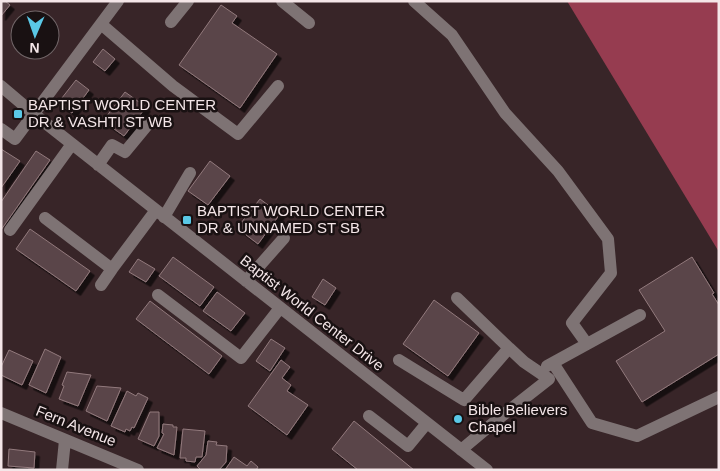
<svg xmlns="http://www.w3.org/2000/svg" width="720" height="471" viewBox="0 0 720 471" font-family="Arial,sans-serif">
<defs>
<filter id="shadow"><feDropShadow dx="4.5" dy="4.5" stdDeviation="0" flood-color="#0009"/></filter>
</defs>
<rect width="100%" height="100%" fill="#382528"/>
<path fill="#963c50" d="M567,1h152v251z"/>
<path fill="#5a4448" stroke="#927a7d" filter="url(#shadow)" d="M1,1h4l5,4 -9,11z
M221,5l16,11 -5,7 45,31 -37,54 -61,-43z
M103,49l12,10 -10,12 -12,-9z
M76,80l13,10 -17,23 -14,-10z
M125,92l21,15 -22,29 -21,-15z
M1,149l19,12 -19,27z
M36,151l14,9 -49,70v-28z
M210,161l20,15 -22,29 -20,-14z
M260,199l20,15 -22,30 -21,-16z
M30,229l60,42 -14,20 -60,-42z
M173,257l41,30 -14,19 -41,-30z
M692,257l22,36 -2,1 7,11v49l-77,48 -26,-41 49,-30 -26,-41z
M138,259l17,10 -9,13 -17,-10z
M323,279l13,9 -11,17 -13,-8z
M217,292l28,21 -14,18 -28,-20z
M434,300l45,33 -31,43 -45,-32z
M150,301l72,55 -13,18 -73,-55z
M271,339l14,9 -15,23 -14,-10z
M45,349l16,8 -15,36 -17,-8z
M9,350l24,11 -11,24 -21,-10v-8z
M281,360l9,7 -8,11 9,7 -4,6 21,14 -21,30 -39,-29z
M67,372l24,3 -13,31 -19,-7 5,-13 -2,-1z
M97,386l24,2 -14,33 -21,-10z
M127,391l9,5 2,-3 10,5 -14,30 -2,-1 -2,4 -4,-2 -1,3 -14,-6z
M150,412h9v24l-5,10 -16,-7z
M354,421l60,49h-56l-26,-21z
M163,424l10,1v2h4l-3,28 -17,-7 7,-14 -2,-1z
M183,429l22,2 -3,26h-6l-1,5 -9,-1v-3h-6z
M208,441l9,1 -1,3 11,1 -1,16 -7,8h-18l-4,-4 9,-11z
M9,449l26,3 -1,16 -26,-2z
M234,457l13,9 4,-5 7,6 -2,3h-31z"/>
<g fill="none" stroke-linecap="round" stroke-linejoin="round">
<path stroke="#7e7374" stroke-width="12" d="M282,1l27,22
M414,1l38,34 53,78 53,58 50,68 3,34 -39,50 15,21
M171,22l17,-21
M101,24l72,62 65,48 40,-48
M1,86l33,28 122,96 331,260
M1,129l14,10 103,-138
M98,165l14,-20 13,7 24,-29
M164,217l26,-44
M45,218l67,51 44,-59
M10,230l62,-86
M246,281l38,-43
M101,285l11,-16
M158,295l83,63 39,-50
M457,298l52,50
M399,360l65,40 45,-52 15,14 25,17 -51,40 -37,31
M553,363l39,60 45,13 82,-39
M547,366l93,-51
M1,413l137,57
M369,416l39,30 19,-23
M62,470l3,-30"/>
</g>
<g fill="#5ac8e6" stroke="#191112" stroke-width="2">
<rect x="13" y="109" width="10" height="10" rx="2.5"/>
<rect x="182" y="215" width="10" height="10" rx="2.5"/>
<circle cx="458" cy="419" r="5"/>
</g>
<g text-anchor="middle" stroke-width="5" stroke-linejoin="round" paint-order="stroke">
<g font-size="15" fill="#f4e6e8" stroke="#191112" text-anchor="start">
<text x="28" y="110">BAPTIST WORLD CENTER<tspan x="28" dy="17">DR &amp; VASHTI ST WB</tspan></text>
<text x="197" y="216">BAPTIST WORLD CENTER<tspan x="197" dy="17">DR &amp; UNNAMED ST SB</tspan></text>
<text x="468" y="415">Bible Believers<tspan x="468" dy="17">Chapel</tspan></text>
</g>
<g font-size="15" fill="#f4e6e8" stroke="#191112">
<text transform="translate(312 313) rotate(38)" y="5">Baptist World Center Drive</text>
<text transform="translate(76 426) rotate(22)" y="5">Fern Avenue</text>
</g>
</g>
<rect width="720" height="471" fill="none" stroke="#f4e6e8" stroke-width="5"/>
<g transform="translate(35 35) rotate(182)"><circle r="24" fill="#191112" stroke="#716668"/>
<path d="M0-4L9 19L0 12L-9 19Z" fill="#5ac8e6"/>
<text y="-8" font-size="14" font-weight="bold" text-anchor="middle" fill="#f4e6e8">N</text>
</g>
</svg>
